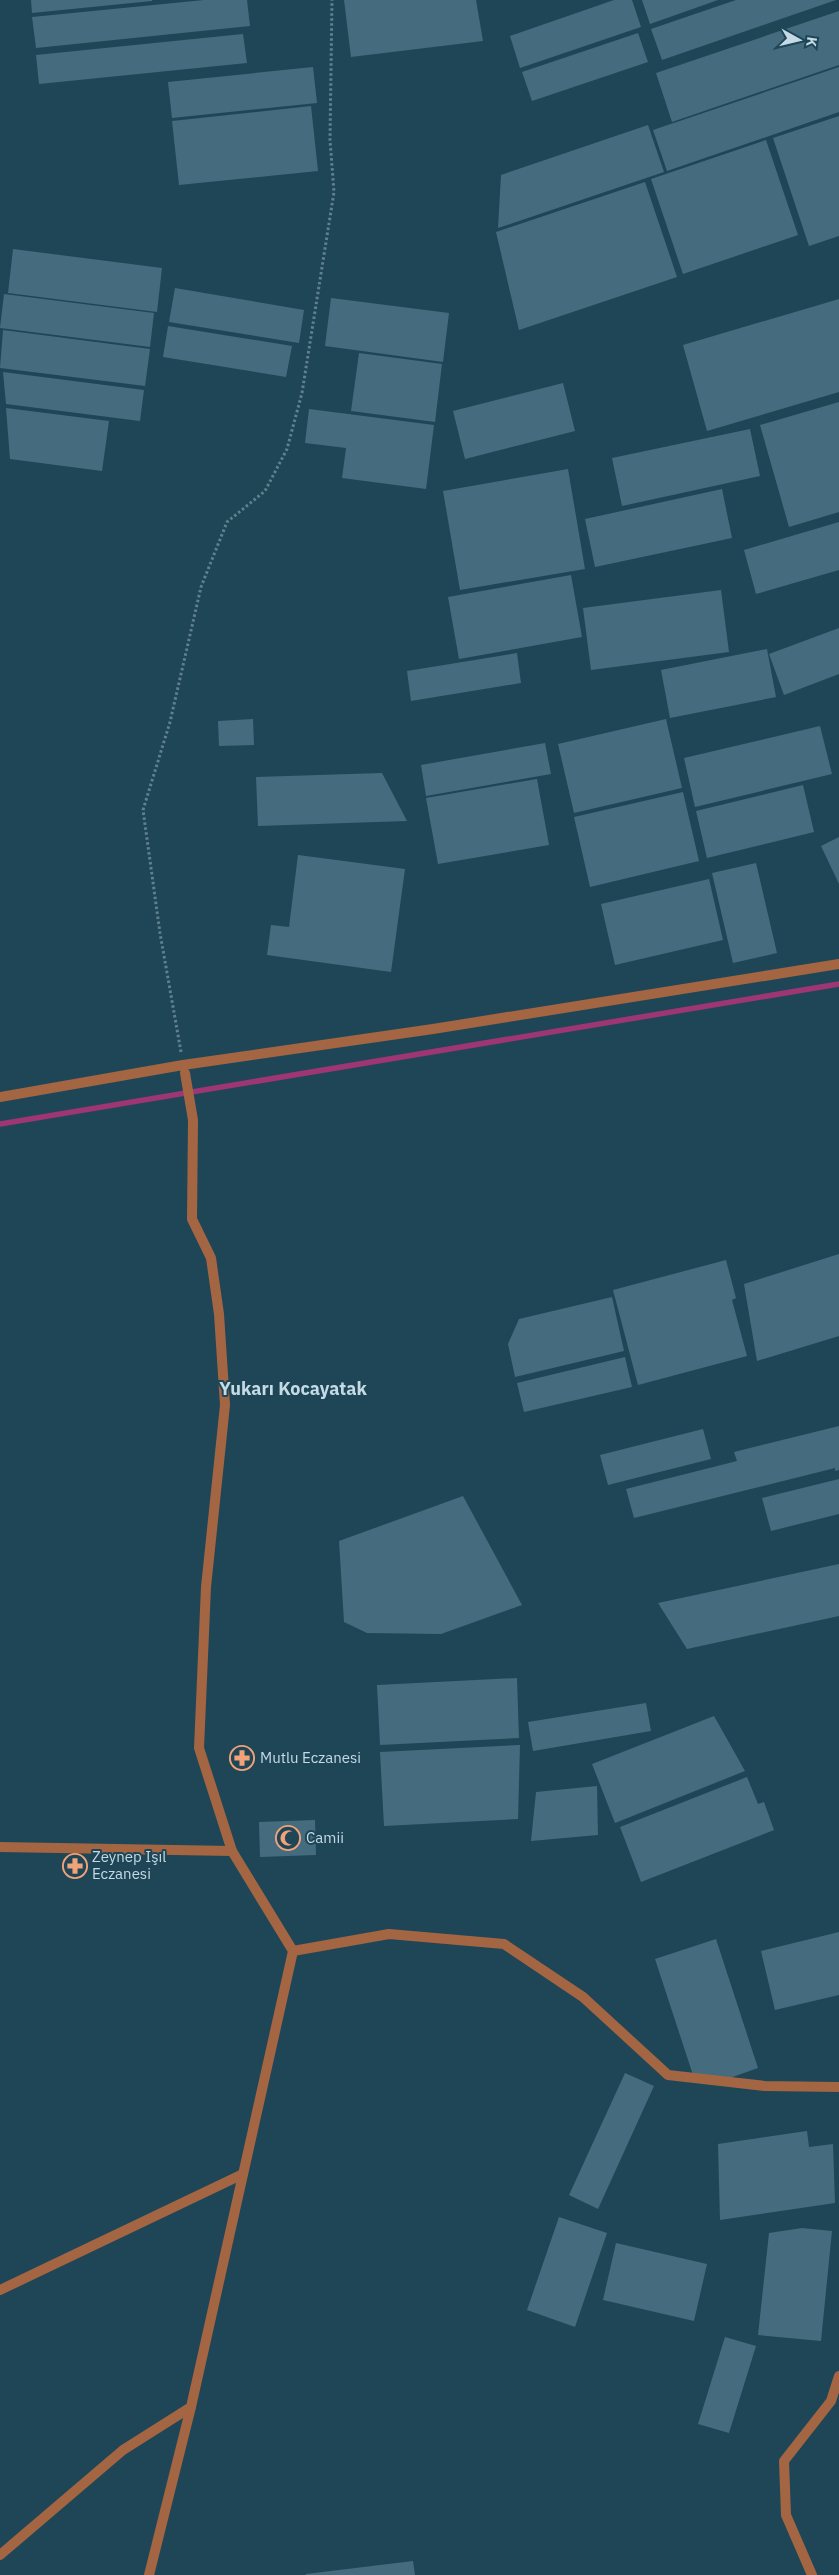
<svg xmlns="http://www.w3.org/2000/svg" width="839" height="2575" viewBox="0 0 839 2575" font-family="'IBM Plex Sans',sans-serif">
<rect width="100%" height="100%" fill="#1f4657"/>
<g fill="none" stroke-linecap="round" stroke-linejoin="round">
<path stroke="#9e3673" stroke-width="5.5" d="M0,1124l839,-140"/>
</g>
<path fill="#446c7e" d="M31,0h121v1l-120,12z
M204,0h43l3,26 -214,22 -4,-31z
M344,0h132l7,41 -132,16z
M614,0h18l9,27 -121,41 -10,-32z
M642,0h76l-68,24z
M736,0h100l-174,60 -11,-31z
M839,11v54l-167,57 -16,-49z
M638,33l10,29 -116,39 -10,-29z
M243,34l4,29 -208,21 -3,-29z
M313,67l4,36 -145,15 -4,-36z
M839,67v45l-172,59 -14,-41z
M311,106l7,65 -139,14 -7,-64z
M839,116v120l-30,10 -36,-108z
M648,125l16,47 -166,56 3,-53z
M766,140l32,95 -115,39 -32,-95z
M645,182l32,95 -158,53 -23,-98z
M13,249l149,19 -5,44 -149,-19z
M175,288l129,22 -5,33 -130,-21z
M4,294l150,19 -4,34 -150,-19z
M331,298l118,15 -6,49 -118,-16z
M839,299v93l-132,39 -24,-86z
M168,326l124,20 -6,31 -123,-20z
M3,330l147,19 -5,37 -145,-18z
M359,353l83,11 -7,58 -84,-11z
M3,372l141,18 -4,31 -134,-17z
M563,383l12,48 -110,28 -12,-48z
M839,402v110l-50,15 -29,-102z
M6,408l103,13 -7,50 -92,-12z
M309,409l125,16 -8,64 -84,-11 4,-30 -41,-5z
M750,429l10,47 -138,30 -10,-48z
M568,469l17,100 -125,21 -17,-99z
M722,489l10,49 -137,29 -10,-48z
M839,522v48l-83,24 -12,-44z
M571,575l11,62 -123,22 -11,-62z
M721,590l8,62 -138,18 -8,-62z
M839,628v46l-55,21 -15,-41z
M767,649l9,48 -106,21 -9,-48z
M517,653l4,30 -110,18 -4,-30z
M253,719l1,26 -35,1 -1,-25z
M666,719l16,69 -108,25 -16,-69z
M820,726l12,48 -137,33 -11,-49z
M545,743l6,31 -125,22 -5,-31z
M382,773l25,48 -149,5 -2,-49z
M537,779l12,66 -111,19 -12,-66z
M803,785l11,47 -107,26 -11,-47z
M683,792l16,69 -109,26 -16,-70z
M839,837v47l-18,-38z
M298,855l107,14 -14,103 -124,-17 4,-30 18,2z
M756,863l21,90 -44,10 -21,-90z
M709,879l14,61 -108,25 -14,-61z
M839,1254v82l-82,25 -13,-77z
M726,1260l10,38 -4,2 15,56 -109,29 -25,-95z
M612,1297l12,54 -109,26 -7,-33 11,-25z
M625,1357l7,30 -108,25 -7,-29z
M839,1426v44l-4,1v-3l-201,50 -8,-29 111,-28 -3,-9z
M703,1429l8,30 -103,26 -8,-30z
M839,1479v35l-68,17 -9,-33z
M463,1496l59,109 -81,29 -74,-1 -23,-11 -5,-81z
M839,1564v52l-152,33 -29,-46z
M517,1678l2,60 -139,7 -3,-60z
M646,1703l5,28 -118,20 -5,-29z
M714,1716l31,55 -130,52 -23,-59z
M520,1745l-2,74 -134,7 -4,-74z
M747,1777l11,27 6,-2 10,28 -133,52 -21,-55z
M597,1786l1,49 -67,6 5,-49z
M315,1820l1,35 -56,2 -1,-35z
M839,1932v63l-64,15 -14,-59z
M716,1939l42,129 -31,11 -34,-4 -38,-116z
M625,2073l29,13 -56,123 -29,-14z
M807,2131l2,16 24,-3 2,59 -115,17 -2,-76z
M559,2217l48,16 -32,94 -48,-17z
M802,2228l30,3 -11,110 -63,-6 11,-102z
M616,2243l91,21 -13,57 -91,-21z
M725,2337l31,9 -27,87 -31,-9z
M413,2561l2,14h-109v-1z"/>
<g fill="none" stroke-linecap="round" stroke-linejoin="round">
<path stroke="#60808e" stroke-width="3" stroke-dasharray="2.5 2.5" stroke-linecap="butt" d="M181,1052l-21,-119 -17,-123 27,-88 31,-135 26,-65 38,-31 22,-42 15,-56 32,-201 -4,-52 2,-140"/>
<path stroke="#a46543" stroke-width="10" d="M185,1073l8,47 -1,99 19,39 8,56 6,91 -19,182 -7,161 33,103
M0,1097l183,-32 250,-36 406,-65
M293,1951l96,-17 115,10 79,53 85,78 97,11 74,1
M0,2290l243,-116
M0,2555l123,-105 68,-43
M812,2575l-26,-60 -2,-54 47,-60 8,-25"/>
<path stroke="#a46543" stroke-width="10" d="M0,1847l232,4 61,100 -102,456 -42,168"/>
</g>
<defs>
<symbol id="pharmacy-ring" viewBox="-11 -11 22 22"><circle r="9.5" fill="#1f4657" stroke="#f0a279" stroke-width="1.5"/><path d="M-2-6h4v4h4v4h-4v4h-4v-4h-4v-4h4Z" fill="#f0a279"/></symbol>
<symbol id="mosque-ring" viewBox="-11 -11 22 22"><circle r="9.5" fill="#1f4657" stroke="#f0a279" stroke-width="1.5"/><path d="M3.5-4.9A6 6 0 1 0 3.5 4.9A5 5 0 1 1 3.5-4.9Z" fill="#f0a279"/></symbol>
</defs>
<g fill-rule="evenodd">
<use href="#pharmacy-ring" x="228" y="1744" width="28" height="28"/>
<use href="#mosque-ring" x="274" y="1824" width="28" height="28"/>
<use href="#pharmacy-ring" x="61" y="1852" width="28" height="28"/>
</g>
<g text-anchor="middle" stroke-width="4" stroke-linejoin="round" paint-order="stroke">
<g font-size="15" fill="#c5dae4" stroke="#1f4657" text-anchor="start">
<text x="260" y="1763">Mutlu Eczanesi</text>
<text x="306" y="1843">Camii</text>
<text x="92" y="1862">Zeynep Işıl<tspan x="92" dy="17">Eczanesi</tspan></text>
</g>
<g font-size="18" font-weight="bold" fill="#c5dae4" stroke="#1f4657">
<text x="293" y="1395">Yukarı Kocayatak</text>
</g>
</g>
<g transform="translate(799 40) rotate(98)" stroke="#1f4657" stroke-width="4" paint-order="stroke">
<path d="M0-4L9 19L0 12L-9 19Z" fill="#c5dae4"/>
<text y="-8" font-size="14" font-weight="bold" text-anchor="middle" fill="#c5dae4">K</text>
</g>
</svg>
